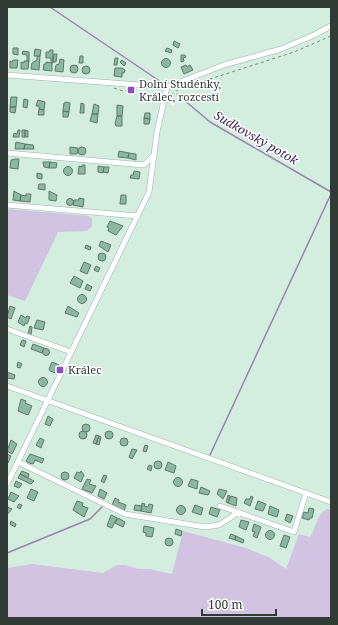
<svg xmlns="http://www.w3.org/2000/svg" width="338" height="625" viewBox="0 0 338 625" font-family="'Noto Serif',serif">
<rect width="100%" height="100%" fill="#d3eddf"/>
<path fill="#d1c3e1" d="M7,209l82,7 3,3v7l-5,5 -29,1 -33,69 -18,-6z
M328,509l3,1v108h-324l1,-50 24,-4 71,9 14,-8h8l13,4h12l22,5 11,-43 63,17 24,10 16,11 13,-35 11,3c6,-8 7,-25 18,-28z"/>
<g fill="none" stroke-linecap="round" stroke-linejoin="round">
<path stroke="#9785ab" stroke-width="1.5" d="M50,7l111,75
M177,94l33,28 121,70
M210,455l121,-261
M7,553l83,-34 12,-12"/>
</g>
<path fill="#8bb8a1" stroke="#60776b" d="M174,41l6,3 -2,4 -5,-3z
M13,48h5v7l-5,-1z
M167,48l5,2 -1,3 -6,-2z
M35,49l6,1 -1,6h-6z
M50,50h3v13l-2,-1v-4h-5v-6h3z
M23,51l6,1v9h-2v-6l-5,-1z
M54,54h3l-1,8h-3z
M181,55h4l1,2 -3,1 1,3 -3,1z
M37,56h3l-1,14 -8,-1 1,-6 5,-3z
M80,56h3v7h-4z
M115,58h3l-1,7h-3z
M161.5 63a4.5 4.5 0 1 1 9 0a4.5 4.5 0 1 1-9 0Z
M60,59l4,1 -1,12 -8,-1 1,-6 3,-1z
M13,60h5l-1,8h-7v-7l2,1z
M122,60l4,3 -2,3 -4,-4z
M24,61h5l-1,8h-7v-7l3,1z
M46,62l6,1v8l-9,-1 1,-6h2z
M70 69a4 4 0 1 1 8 0a4 4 0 1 1-8 0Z
M186,65l1,2 3,-2 3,5 -9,4 -3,-7z
M82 70a4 4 0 1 1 8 0a4 4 0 1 1-8 0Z
M115,68h7l3,2 -1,3h-2v4l-8,-1z
M11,97h6l-1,10h-6z
M24,99l4,1 -1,8 -4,-1z
M38,100l7,2 -1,8 -5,-1v-3h-3z
M66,102l4,1 -1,9 -6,-1 1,-8z
M81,103l3,1v9h-4z
M94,104l5,2 -1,8h-6z
M117,105l6,1 -1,10h-5z
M10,107h6l-1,6 -5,-1z
M39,109l5,1v5h-6z
M63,111l6,1 -1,5h-5z
M145,113h5v6l-6,-1z
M92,114h6l-1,9 -7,-2z
M117,116h5v10h-6l-1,-3z
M144,118l6,1 -1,5h-5z
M18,130h2l-1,7h-6l1,-4 3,1z
M22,130h3v7h-3z
M25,130l3,1v6h-3z
M16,142l9,2 -1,5h-9z
M25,144l8,1 1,4h-10z
M78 151a4 4 0 1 1 8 0a4 4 0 1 1-8 0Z
M70,147l8,1 -1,6h-7z
M119,151l10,2 -1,5 -10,-1z
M129,153l7,1v6l-8,-2z
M15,159h4l-1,10 -8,-1 1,-8z
M43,162h7l-1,6 -5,-1z
M50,162l7,1 -1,5h-7z
M82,165h3v9h-7l1,-8 3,1z
M98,166l6,1 -1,6 -5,-1z
M63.5 171a4.5 4.5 0 1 1 9 0a4.5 4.5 0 1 1-9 0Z
M104,167h5l-1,6 -5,-1z
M134,171l6,1 -1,7 -9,-1 1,-3h2z
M37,173l5,1v5l-5,-1z
M39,184h6v6l-7,-1z
M14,191l7,4 -1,6 -7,-1z
M49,191l8,4 -1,6 -7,-1z
M26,194h5l-1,8 -10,-1 1,-6 5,1z
M121,195h5v9h-6z
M79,198l5,1 -1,8 -10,-2 1,-5h5z
M66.5 202a3.5 3.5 0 1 1 7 0a3.5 3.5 0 1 1-7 0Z
M110,221l13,5 -7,9 -8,-4 1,-3 -2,-1z
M101,241l10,4 -3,7 -9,-6z
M86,245l5,2 -1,3 -5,-2z
M98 257a4 4 0 1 1 8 0a4 4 0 1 1-8 0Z
M84,262l7,3 -4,9 -7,-3z
M96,266l4,2 -2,4 -4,-2z
M74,276l9,5 -3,7 -10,-5z
M87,284l5,3 -2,4 -5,-2z
M77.5 299a4.5 4.5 0 1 1 9 0a4.5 4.5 0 1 1-9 0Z
M10,306l5,2 -4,11 -4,-2z
M68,306l11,7 -2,4 -12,-4z
M21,315l5,3 1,-2 3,1 -3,7 -2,-1 -1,3 -6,-4z
M37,320l8,2 -2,8 -9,-2z
M30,326l2,1 -1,8 -3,-1z
M22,340l4,1 -2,6 -4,-2z
M33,344l11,4 -2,5 -11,-4z
M42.5 352a3.5 3.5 0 1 1 7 0a3.5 3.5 0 1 1-7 0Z
M18,362l4,2 -2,4 -3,-1z
M52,362l7,3 -3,8 -6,-2 -1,-2z
M7,372l8,3 -1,4 -7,-1z
M38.5 382a4.5 4.5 0 1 1 9 0a4.5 4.5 0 1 1-9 0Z
M21,399l5,2 -1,2 7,3 -4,9 -10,-4z
M48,416l5,3 -3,7 -5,-2z
M82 428a4 4 0 1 1 8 0a4 4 0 1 1-8 0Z
M105 435a4 4 0 1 1 8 0a4 4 0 1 1-8 0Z
M79 435a4 4 0 1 1 8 0a4 4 0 1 1-8 0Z
M96,435l3,1 -3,8 -3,-1z
M99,436l2,1 -2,8 -3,-1z
M120 442a4 4 0 1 1 8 0a4 4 0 1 1-8 0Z
M40,438l4,2 -3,8 -5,-3z
M11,440l6,4 -5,10 -5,-3z
M145,445l3,1 -2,6 -3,-1z
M132,449l5,1 -5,9 -3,-2z
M7,454l4,2 -3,7 -1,-1z
M30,454l14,5 -2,4 -7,-3 -2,4 -4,-1 -3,-2z
M154 465a4 4 0 1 1 8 0a4 4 0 1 1-8 0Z
M168,462l8,4 -2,7 -9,-3z
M149,465l3,1 -1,5 -4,-2z
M22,471l7,3 -1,4 -8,-4z
M81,471l3,4 -3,7 -7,-4 3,-6 3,1z
M61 476a4 4 0 1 1 8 0a4 4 0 1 1-8 0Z
M20,474l14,7 -3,3 -13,-6z
M104,475l3,1 -3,7 -3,-2z
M173.5 482a4.5 4.5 0 1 1 9 0a4.5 4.5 0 1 1-9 0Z
M87,479l4,1 -2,4 7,2 -4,7 -10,-4z
M191,479l7,2 -1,8 -9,-3z
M16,481l6,3 -3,4 -5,-2z
M201,487l9,4 -2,4 -9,-2z
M31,489l7,3 -4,9 -7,-3z
M100,489l7,4 -3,6 -6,-3z
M219,489l8,2 -4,8 -6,-5z
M11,492l8,4 -5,6 -6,-3z
M228,495l2,1 -2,7 -2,-1z
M231,496l6,2 -1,8 -8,-3z
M251,496l2,1 -3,9 -6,-3 2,-4h4z
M115,498l4,2 -1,2 8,3 -2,6 -12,-6z
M77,501l6,2 -1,3 6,2 -4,9 -11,-7z
M258,501l8,3 -3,7 -8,-2z
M142,503l3,1 -1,2 4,1 1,-3 4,1 -2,8 -10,-2z
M19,504l3,1 -2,4 -3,-2z
M135,505l7,1 -1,5 -7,-1z
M195,505l8,3 -2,7 -9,-3z
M176.5 510a4.5 4.5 0 1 1 9 0a4.5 4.5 0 1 1-9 0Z
M270,506l9,4 -2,7 -9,-3z
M7,507l5,2 -5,6z
M211,507l9,3 -3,7 -8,-3z
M309,508l5,1 -2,9h-2l-1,2 -7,-2 2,-6 4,1z
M287,514l6,2 -3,7 -5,-3z
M111,515l6,3 -5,10 -5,-2z
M118,518l7,4 -2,5 -8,-4z
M241,520l8,2 -3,8 -7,-3z
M11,521l5,3 -1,3 -5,-3z
M254,524l7,3 -4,11 -4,-2 2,-4 -3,-1z
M144,526l10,2 -2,9 -6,-1v-3l-3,-1z
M176,529l6,2 -1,5 -6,-2z
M265.5 535a4.5 4.5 0 1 1 9 0a4.5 4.5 0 1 1-9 0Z
M231,534l5,2 -1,4 -6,-2z
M284,535l6,2 -4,11 -6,-2z
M236,536l8,4 -1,3 -8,-3z
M165 542a4 4 0 1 1 8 0a4 4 0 1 1-8 0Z"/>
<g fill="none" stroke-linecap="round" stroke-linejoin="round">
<defs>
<path id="minor" d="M7,75l160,12 57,-22 57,-16 31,-13 19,-10
M7,153l137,12 10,-10
M7,205l131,11
M7,329l64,23
M7,386l324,116
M18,462l107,52 80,13 14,-2 20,-13
M7,484l142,-292 8,-60 10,-45
M220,506l74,26 12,-39"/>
</defs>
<use href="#minor" stroke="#9cb4a7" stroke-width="6"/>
<path stroke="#7b8c83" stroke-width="1" stroke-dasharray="3 3" stroke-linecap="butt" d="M114,88l9,3 13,-1
M171,95l8,-6 115,-37 37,-16"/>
<use href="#minor" stroke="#fff" stroke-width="5"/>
</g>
<g fill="#8e4dc3" stroke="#fff" stroke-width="1.5">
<rect x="127" y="86" width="8" height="8" rx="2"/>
<rect x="56" y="366" width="8" height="8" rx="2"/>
</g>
<g text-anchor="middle" stroke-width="3" stroke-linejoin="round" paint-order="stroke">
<g font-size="11" fill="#313b36" stroke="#fff" text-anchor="start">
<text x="139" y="88">Dolní Studénky,<tspan x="139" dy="13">Králec, rozcestí</tspan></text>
<text x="68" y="374">Králec</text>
</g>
<g font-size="12" font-style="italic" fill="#391f50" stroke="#fff">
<text transform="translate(256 138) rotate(30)" y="4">Sudkovský potok</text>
</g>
</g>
<rect width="338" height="625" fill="none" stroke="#313b36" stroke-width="16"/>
<path d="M202 609v6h74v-6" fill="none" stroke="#313b36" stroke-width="2"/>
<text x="208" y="609" font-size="12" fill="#313b36" stroke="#ffffff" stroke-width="3" paint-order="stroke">100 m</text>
</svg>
